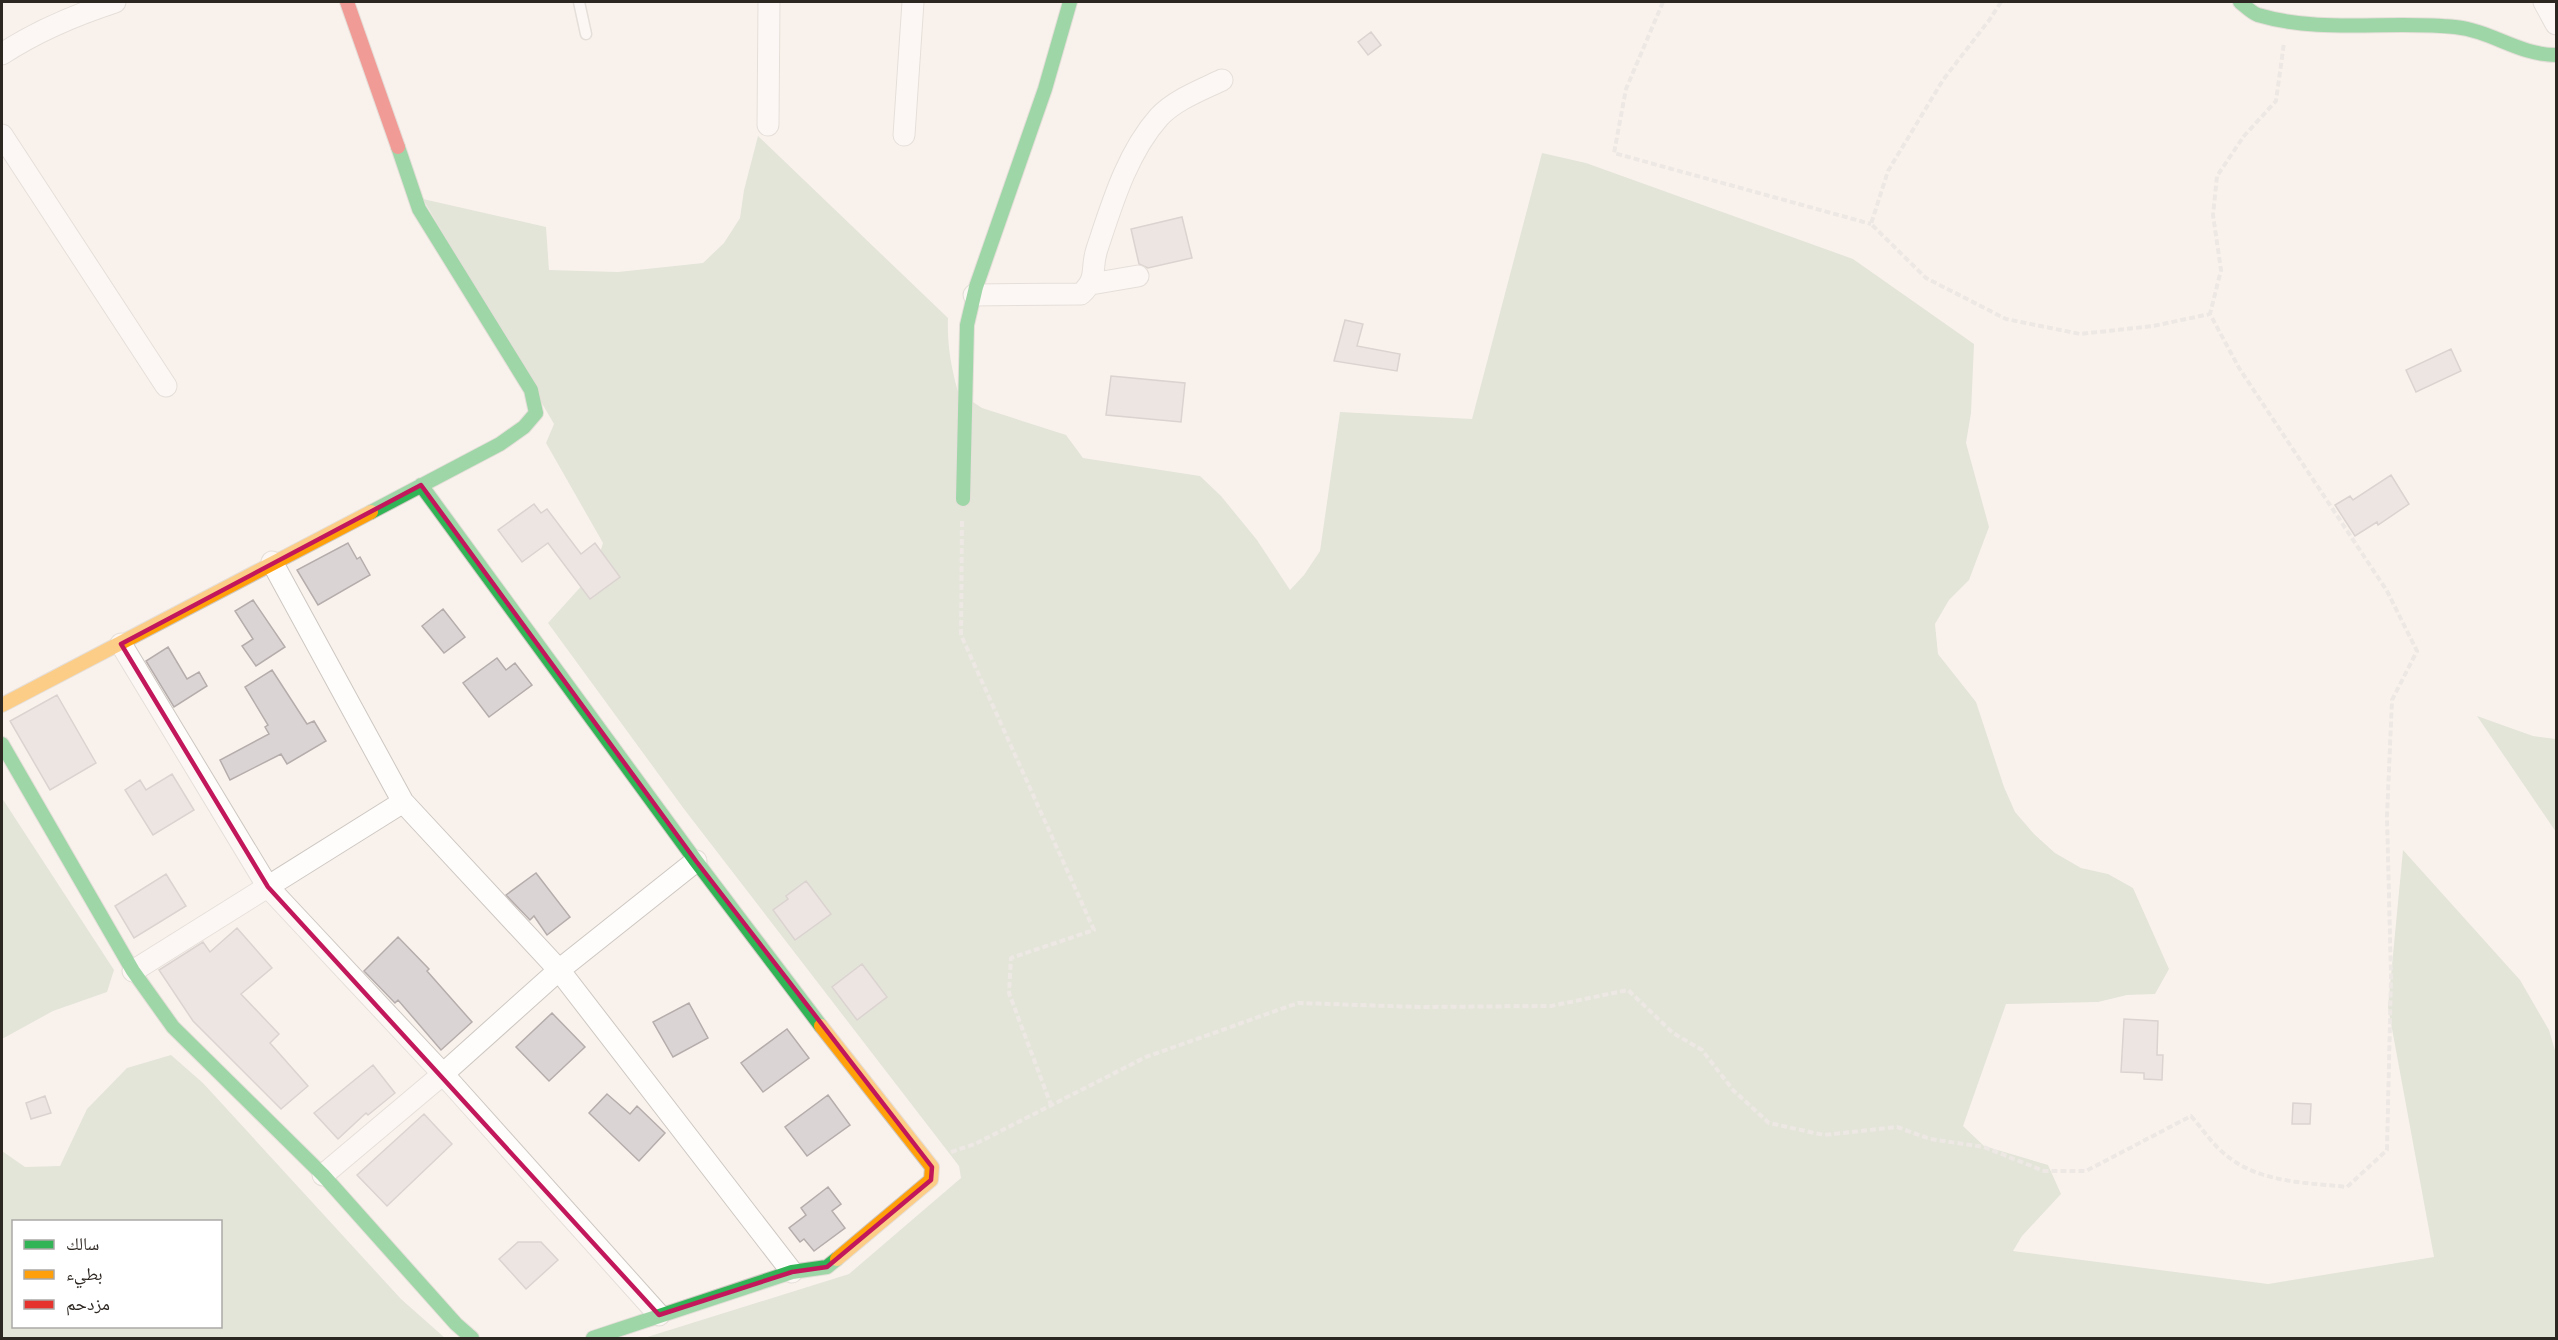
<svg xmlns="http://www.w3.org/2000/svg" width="2558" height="1340" viewBox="0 0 2558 1340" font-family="'Fira Sans Condensed','Noto Naskh Arabic',sans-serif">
<rect width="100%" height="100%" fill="#f9f2ec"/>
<path fill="#c9d4c2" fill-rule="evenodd" d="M758,136l190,182c-1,26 3,49 10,74l24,16 84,27 17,23 117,18 21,20 36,44 33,50 14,-15 16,-24 20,-139 132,7 70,-266 44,10 267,96 121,85 -3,69 -5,30 23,84 -20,53 -20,20 -14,24 3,30 38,48 28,85 11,25 19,22 21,19 26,15 27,6 25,14 36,81 -14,25 -28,1 -29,7 -92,2 -43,122 21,20 64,19 13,29 -39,42 -9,15 255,33 166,-27 -46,-250 15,-157 117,130 29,50 7,24v284h-1912l205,-64 112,-96 -2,-12 -275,-357 -136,-186 46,-51 9,-29 -57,-100 8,-19 -131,-225 123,28 3,43 69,2 85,-9 21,-20 16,-25 4,-28z
M2477,716l56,20 23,3v93z
M2,798l112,172 -7,22 -54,19 -51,28z
M171,1055l32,28 198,216 44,39h-443v-187l23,16 35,-1 27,-57 40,-41zM14,1222h206v104h-206z"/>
<path fill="#dbd4d4" stroke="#b4adac" stroke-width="1.5" d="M1371,32l10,13 -13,10 -10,-13z
M1182,217l10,41 -44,10 -9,-4 -8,-35z
M1345,320l18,4 -6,22 43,8 -3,17 -63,-10z
M2451,349l10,22 -45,21 -10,-22z
M1111,376l74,7 -4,39 -75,-7z
M2391,475l18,29 -31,21 -1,-3 -22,14 -20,-31 15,-9 3,4z
M534,504l7,9 6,-4 34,45 14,-11 25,34 -30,22 -42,-56 -26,19 -24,-32z
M348,543l9,16 3,-2 10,18 -52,30 -21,-35z
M253,600l32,47 -29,19 -14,-20 11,-7 -18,-28z
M443,609l22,28 -21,16 -22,-27z
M168,647l19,32 12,-7 8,14 -33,21 -28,-46z
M497,658l9,12 9,-7 17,22 -43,32 -26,-34z
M272,670l35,54 7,-3 12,20 -39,23 -6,-10 -51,26 -10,-20 49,-26 -4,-7 3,-2 -23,-38z
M57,695l39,68 -46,27 -40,-69z
M172,774l22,36 -41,25 -28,-45 15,-10 6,10z
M536,873l34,44 -23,18 -13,-19 -4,4 -24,-25z
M166,874l20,32 -52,32 -19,-32z
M806,881l25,33 -36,26 -22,-30 15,-11 -2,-3z
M237,928l35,40 -31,26 38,40 -9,9 38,43 -27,23 -88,-88 -34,-51 44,-28 7,10z
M398,937l31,32 -2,2 45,51 -31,28 -43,-50 -3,3 -31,-32z
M862,964l25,33 -30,23 -25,-33z
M689,1003l19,35 -35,19 -20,-35z
M552,1013l33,34 -36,34 -33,-34z
M2124,1019l34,2 -1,34h6l-1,25 -18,-1v-6l-23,-1z
M787,1029l22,29 -46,34 -22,-29z
M373,1065l22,28 -27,22 -2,-2 -28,26 -24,-26z
M607,1094l23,20 7,-8 28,27 -26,28 -50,-48z
M828,1095l22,30 -43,31 -22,-29z
M45,1096l6,17 -20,6 -5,-16z
M2293,1103l18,1 -1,20h-18z
M424,1114l28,30 -65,62 -30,-31z
M828,1187l13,17 -9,7 13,17 -31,23 -10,-12 -4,3 -11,-14 17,-13 -5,-7z
M518,1242h23l17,18 -32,29 -27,-30z"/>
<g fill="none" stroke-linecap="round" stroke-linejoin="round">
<defs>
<path id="lane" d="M579,2l7,32"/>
<path id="street" d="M2544,2l12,22
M2,54c35,-23 73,-39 113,-52
M768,125l1,-123
M2,135l164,251
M904,135l9,-133
M1091,284l47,-8
M974,295l107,-1c18,-17 9,-24 16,-45 15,-45 30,-96 62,-132 16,-17 42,-27 63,-37
M272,562l131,240 156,168 233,302
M121,644l147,243 175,187 216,241
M133,971l270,-169
M323,1175l120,-101 116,-104 137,-109"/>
<path id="fast" d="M2240,2c5,4 12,11 18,13 64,19 132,5 197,12 37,4 64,28 101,28
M421,485l275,376 125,165
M963,499l4,-174 9,-38 69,-198 25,-87
M371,512l129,-68 24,-17 12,-14 -5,-23 -112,-181 -21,-62
M2,744l131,227 40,56 150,148 133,149 16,14
M593,1338l199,-66 35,-5 10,-8"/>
<path id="slow" d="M2,705l369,-193
M821,1026l111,141 -1,13 -94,79"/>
<path id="jam" d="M347,2l51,145"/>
</defs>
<use href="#lane" stroke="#cdc7c1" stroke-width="13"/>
<use href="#street" stroke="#cdc7c1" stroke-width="23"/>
<use href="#fast" stroke="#cdc7c1" stroke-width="16"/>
<use href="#slow" stroke="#cdc7c1" stroke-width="16"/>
<use href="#jam" stroke="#cdc7c1" stroke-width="16"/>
<path stroke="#dedbd9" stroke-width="4" stroke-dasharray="6 3" stroke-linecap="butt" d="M1663,2l-37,87 -12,64 257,71
M2001,2l-11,17 -47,61 -55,91 -17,53 55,54 80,41 74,15 73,-8 57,-12
M962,521l-1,114 133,295 -83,28 -2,35 42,112
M951,1152l24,-8 171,-87 152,-54 122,4 131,-1 77,-16 45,43 29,17 31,40 36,33 55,12 73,-8 33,12 54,8 60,24h42l105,-55c9,10 17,22 27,32 35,35 83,34 129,39l40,-37 4,-173 -4,-161 5,-116 25,-49 -30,-60 -148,-223 -29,-54 11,-44 -8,-55 4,-39 27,-40 32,-35 8,-58"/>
<use href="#lane" stroke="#fefdfc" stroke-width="10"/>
<use href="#street" stroke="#fefdfc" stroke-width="21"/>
<use href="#fast" stroke="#30b455" stroke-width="14"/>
<use href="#slow" stroke="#ff9f0a" stroke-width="14"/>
<use href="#jam" stroke="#e5322d" stroke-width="14"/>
</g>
<path d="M0 0H2558V1340H0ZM421,485l275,376 236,306 -1,13 -104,87 -35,5 -133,43 -391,-428 -147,-243z" fill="#f9f2ec" fill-opacity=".55" fill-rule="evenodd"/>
<path fill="none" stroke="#c2185b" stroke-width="4.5" stroke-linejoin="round" d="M421,485l275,376 236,306 -1,13 -104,87 -35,5 -133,43 -391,-428 -147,-243z"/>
<rect width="2558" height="1340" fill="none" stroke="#2d2722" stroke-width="6"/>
<rect x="12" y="1220" width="210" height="108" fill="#ffffff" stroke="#aba9a7" stroke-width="1.5"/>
<rect x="24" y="1240" width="30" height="9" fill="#30b455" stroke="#aba9a7" stroke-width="1.5"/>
<text x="66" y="1250" font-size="18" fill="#2d2722">سالك</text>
<rect x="24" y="1270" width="30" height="9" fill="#ff9f0a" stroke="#aba9a7" stroke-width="1.5"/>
<text x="66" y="1280" font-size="18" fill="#2d2722">بطيء</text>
<rect x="24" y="1300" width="30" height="9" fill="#e5322d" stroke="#aba9a7" stroke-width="1.5"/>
<text x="66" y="1310" font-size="18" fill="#2d2722">مزدحم</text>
</svg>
